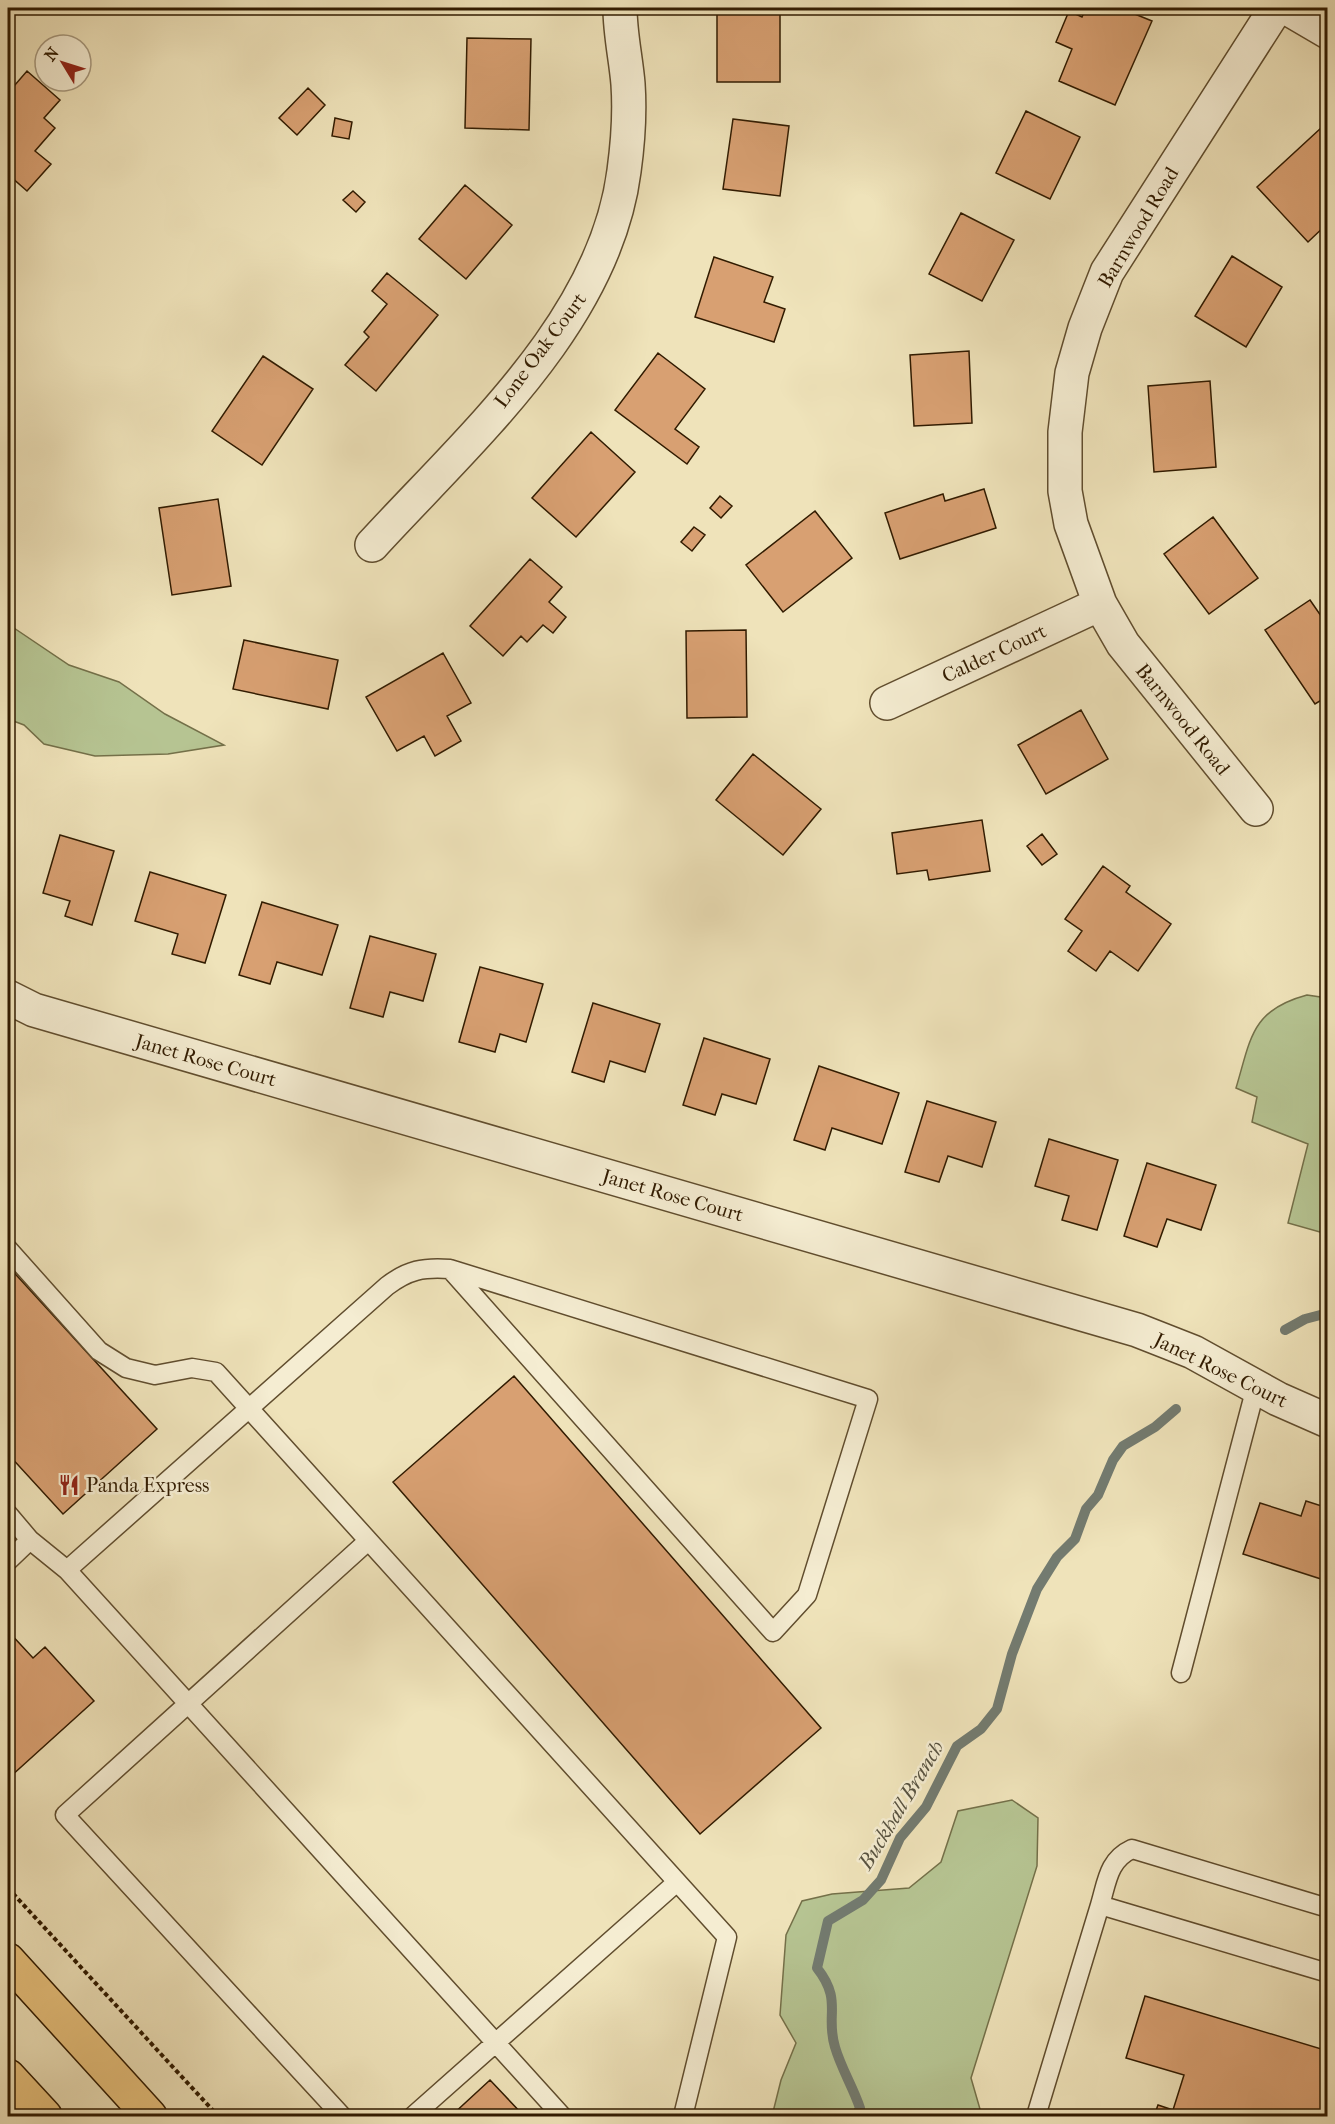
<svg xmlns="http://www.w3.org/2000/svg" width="1335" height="2124" viewBox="0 0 1335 2124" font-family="'IM FELL French Canon',serif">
<rect width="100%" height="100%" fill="#efe3ba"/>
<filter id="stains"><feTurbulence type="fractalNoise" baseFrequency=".00333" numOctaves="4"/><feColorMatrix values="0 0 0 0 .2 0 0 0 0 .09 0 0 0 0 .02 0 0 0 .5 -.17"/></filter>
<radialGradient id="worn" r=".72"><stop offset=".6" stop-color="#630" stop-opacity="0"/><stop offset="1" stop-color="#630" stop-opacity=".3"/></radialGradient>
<path fill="#b6c492" stroke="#747049" stroke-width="1.5" d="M8,624l61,41 50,17 46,32 59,31 -56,9 -73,2 -51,-12 -20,-19 -16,-6z
M1307,995l20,3v236l-39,-11 20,-79 -56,-22 5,-25 -21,-9c15,-50 15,-78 71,-93z
M1012,1800l26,18 -1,48 -66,212 11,38h-210l9,-36 15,-37 -16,-28 6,-80 16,-34 30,-7 77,-6 32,-26 17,-51z"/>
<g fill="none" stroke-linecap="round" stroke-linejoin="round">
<path stroke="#737b70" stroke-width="10" d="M1285,1330l20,-11 23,-6
M856,2116l4,-8c-7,-21 -19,-40 -25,-61 -10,-32 8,-46 -18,-79l11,-47 35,-21 18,-20 19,-42 26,-31 31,-61 24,-17 16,-20 15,-55 25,-65 20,-32 18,-18 11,-30 12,-14 15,-35 10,-14 32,-19 21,-18"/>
</g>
<path fill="#d8a072" stroke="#311b00" stroke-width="1.5" d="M717,8h63v74h-63z
M1086,8h34l32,13 -37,84 -56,-24 13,-32 -16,-7 13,-31 13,6z
M467,38l64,1 -2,91 -64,-2z
M27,71l33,29 -16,18 11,10 -20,23 16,13 -24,27 -16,-14 -3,5v-89z
M308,88l17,17 -28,30 -18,-17z
M1026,111l54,26 -30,62 -54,-26z
M335,118l17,4 -3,17 -17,-3z
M733,119l56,7 -9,70 -57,-7z
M1321,128l7,7v88l-20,19 -51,-55z
M465,185l47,40 -46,54 -47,-40z
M353,191l12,11 -9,10 -13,-12z
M961,213l53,27 -32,61 -53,-27z
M1232,256l50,31 -36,60 -51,-31z
M714,257l59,20 -9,25 21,7 -11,33 -79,-25z
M387,273l51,42 -62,76 -31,-26 24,-28 -5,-5 23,-28 -15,-13z
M969,351l3,72 -58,3 -4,-71z
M658,353l47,36 -30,40 24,18 -12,17 -72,-54z
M263,356l50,33 -51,76 -50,-34z
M1210,381l6,86 -62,5 -6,-86z
M591,432l44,40 -59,65 -44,-39z
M984,489l12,39 -96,31 -15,-46 58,-19 2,7z
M720,496l12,10 -11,12 -11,-10z
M218,499l13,87 -59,9 -13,-87z
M815,511l37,47 -69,54 -37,-47z
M1213,517l45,61 -49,36 -45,-60z
M694,527l11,8 -13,16 -11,-9z
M530,559l32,28 -13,15 17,15 -13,16 -10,-8 -16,17 -6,-6 -18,20 -33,-30z
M1310,600l18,26v70l-13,8 -50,-74z
M746,630l1,87 -60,1 -1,-87z
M244,640l94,20 -10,49 -95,-20z
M443,653l28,50 -24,13 14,25 -26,15 -11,-20 -27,15 -31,-54z
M1081,710l27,49 -62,35 -28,-49z
M753,754l68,55 -38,46 -67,-55z
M982,820l8,51 -61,9 -2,-10 -30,4 -5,-41z
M1042,834l15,20 -15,11 -15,-19z
M60,835l54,16 -22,74 -27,-9 5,-15 -27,-8z
M1103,866l27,20 -4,6 45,32 -33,47 -28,-20 -14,20 -28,-20 14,-20 -17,-12z
M150,872l76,23 -21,68 -33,-9 6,-20 -43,-13z
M262,902l76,23 -16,50 -45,-13 -7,22 -31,-9z
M370,936l66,18 -13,47 -33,-9 -7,25 -33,-9z
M480,967l63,17 -17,58 -26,-8 -5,18 -36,-10z
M593,1003l67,21 -15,48 -35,-11 -6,21 -32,-10z
M704,1038l66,21 -14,45 -34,-10 -7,21 -32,-10z
M819,1066l80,27 -17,51 -50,-16 -7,22 -31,-10z
M927,1101l69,21 -14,45 -34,-11 -9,26 -34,-10z
M1049,1139l69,21 -21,70 -35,-10 7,-24 -34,-10z
M1147,1163l69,22 -15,45 -34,-11 -10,28 -33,-11z
M8,1266l149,163 -94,85 -55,-60z
M514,1376l307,352 -121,106 -307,-352z
M1306,1501l22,7v52l-7,19 -78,-25 17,-51 41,13z
M8,1631l25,27 12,-11 49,54 -84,76 -2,-2z
M1145,1996l183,55v65h-174l4,-11 15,5 11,-35 -58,-17z
M490,2080l34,36h-73z"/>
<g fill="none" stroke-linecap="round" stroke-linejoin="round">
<defs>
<path id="lane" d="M8,1249l91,102 27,17 29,7 37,-7 24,4 511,565 -44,179
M450,1269l418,130 -61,196 -34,37z
M8,1514l22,26
M8,1561l22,-21 37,30 495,546
M67,1570l320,-284c21,-16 36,-19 63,-17
M1181,1673l75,-286
M1328,1908l-196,-59c-24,11 -25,33 -32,56l228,68
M342,2116l-277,-301 303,-274
M413,2116l264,-234
M1036,2116l64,-211"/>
<path id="street" d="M1287,8l41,24
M372,545c97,-106 233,-224 252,-374 4,-29 6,-58 4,-87 -2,-25 -8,-50 -8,-76
M887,703l213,-99
M1256,809l-133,-165 -23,-40 -29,-80 -6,-33v-59l7,-59 13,-45 22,-56 169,-264
M8,997l26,13 1103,320 56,22 85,47 50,22"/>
<path id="highway" d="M8,1960l142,156
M8,2076l37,40"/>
</defs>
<use href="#lane" stroke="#604d2e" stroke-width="21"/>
<use href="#street" stroke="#604d2e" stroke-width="36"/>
<use href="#highway" stroke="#311b00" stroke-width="36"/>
<path stroke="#311b00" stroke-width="4" stroke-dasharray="4.5 3" stroke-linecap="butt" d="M8,1888l210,228"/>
<use href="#lane" stroke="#f5edd2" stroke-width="18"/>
<use href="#street" stroke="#f5edd2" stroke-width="33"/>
<use href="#highway" stroke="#e8c27d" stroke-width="33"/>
</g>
<defs>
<symbol id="restaurant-bare" viewBox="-9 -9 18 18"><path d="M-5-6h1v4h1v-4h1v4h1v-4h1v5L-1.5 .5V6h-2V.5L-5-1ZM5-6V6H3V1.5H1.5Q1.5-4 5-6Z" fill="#8f2418" stroke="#f5edd2" stroke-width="2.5" paint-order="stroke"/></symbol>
</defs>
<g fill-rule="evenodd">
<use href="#restaurant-bare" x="54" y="1470" width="30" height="30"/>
</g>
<g text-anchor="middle" stroke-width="5" stroke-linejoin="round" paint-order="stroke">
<g font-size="20" fill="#311b00" stroke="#f5edd2">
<text transform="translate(1138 227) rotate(-59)" y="7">Barnwood Road</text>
<text transform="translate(540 350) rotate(-53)" y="7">Lone Oak Court</text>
<text transform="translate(994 653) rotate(-25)" y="7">Calder Court</text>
<text transform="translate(1183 719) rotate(51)" y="7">Barnwood Road</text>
<text transform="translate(206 1060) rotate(16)" y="7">Janet Rose Court</text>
<text transform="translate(673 1195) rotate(16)" y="7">Janet Rose Court</text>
<text transform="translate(1221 1370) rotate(26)" y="7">Janet Rose Court</text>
</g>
<g font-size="20" fill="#311b00" stroke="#f5edd2" text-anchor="start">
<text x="86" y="1492">Panda Express</text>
</g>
<g font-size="21" font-style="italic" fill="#585341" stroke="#f5edd2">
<text transform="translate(901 1805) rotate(-59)" y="7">Buckhall Branch</text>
</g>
</g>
<rect width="1335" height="2124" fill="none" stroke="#efe3ba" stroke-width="30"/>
<rect x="9" y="9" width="1317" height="2106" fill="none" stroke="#311b00" stroke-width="3"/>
<rect x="15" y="15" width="1305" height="2094" fill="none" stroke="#311b00" stroke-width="1.5"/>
<g transform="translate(63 63) rotate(308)"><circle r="28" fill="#f5edd2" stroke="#a7997e" stroke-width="1.5"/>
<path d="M0-4.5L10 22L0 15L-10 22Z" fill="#8f2418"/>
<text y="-9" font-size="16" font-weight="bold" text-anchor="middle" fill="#311b00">N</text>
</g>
<rect width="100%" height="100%" filter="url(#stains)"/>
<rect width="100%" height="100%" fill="url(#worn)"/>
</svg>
